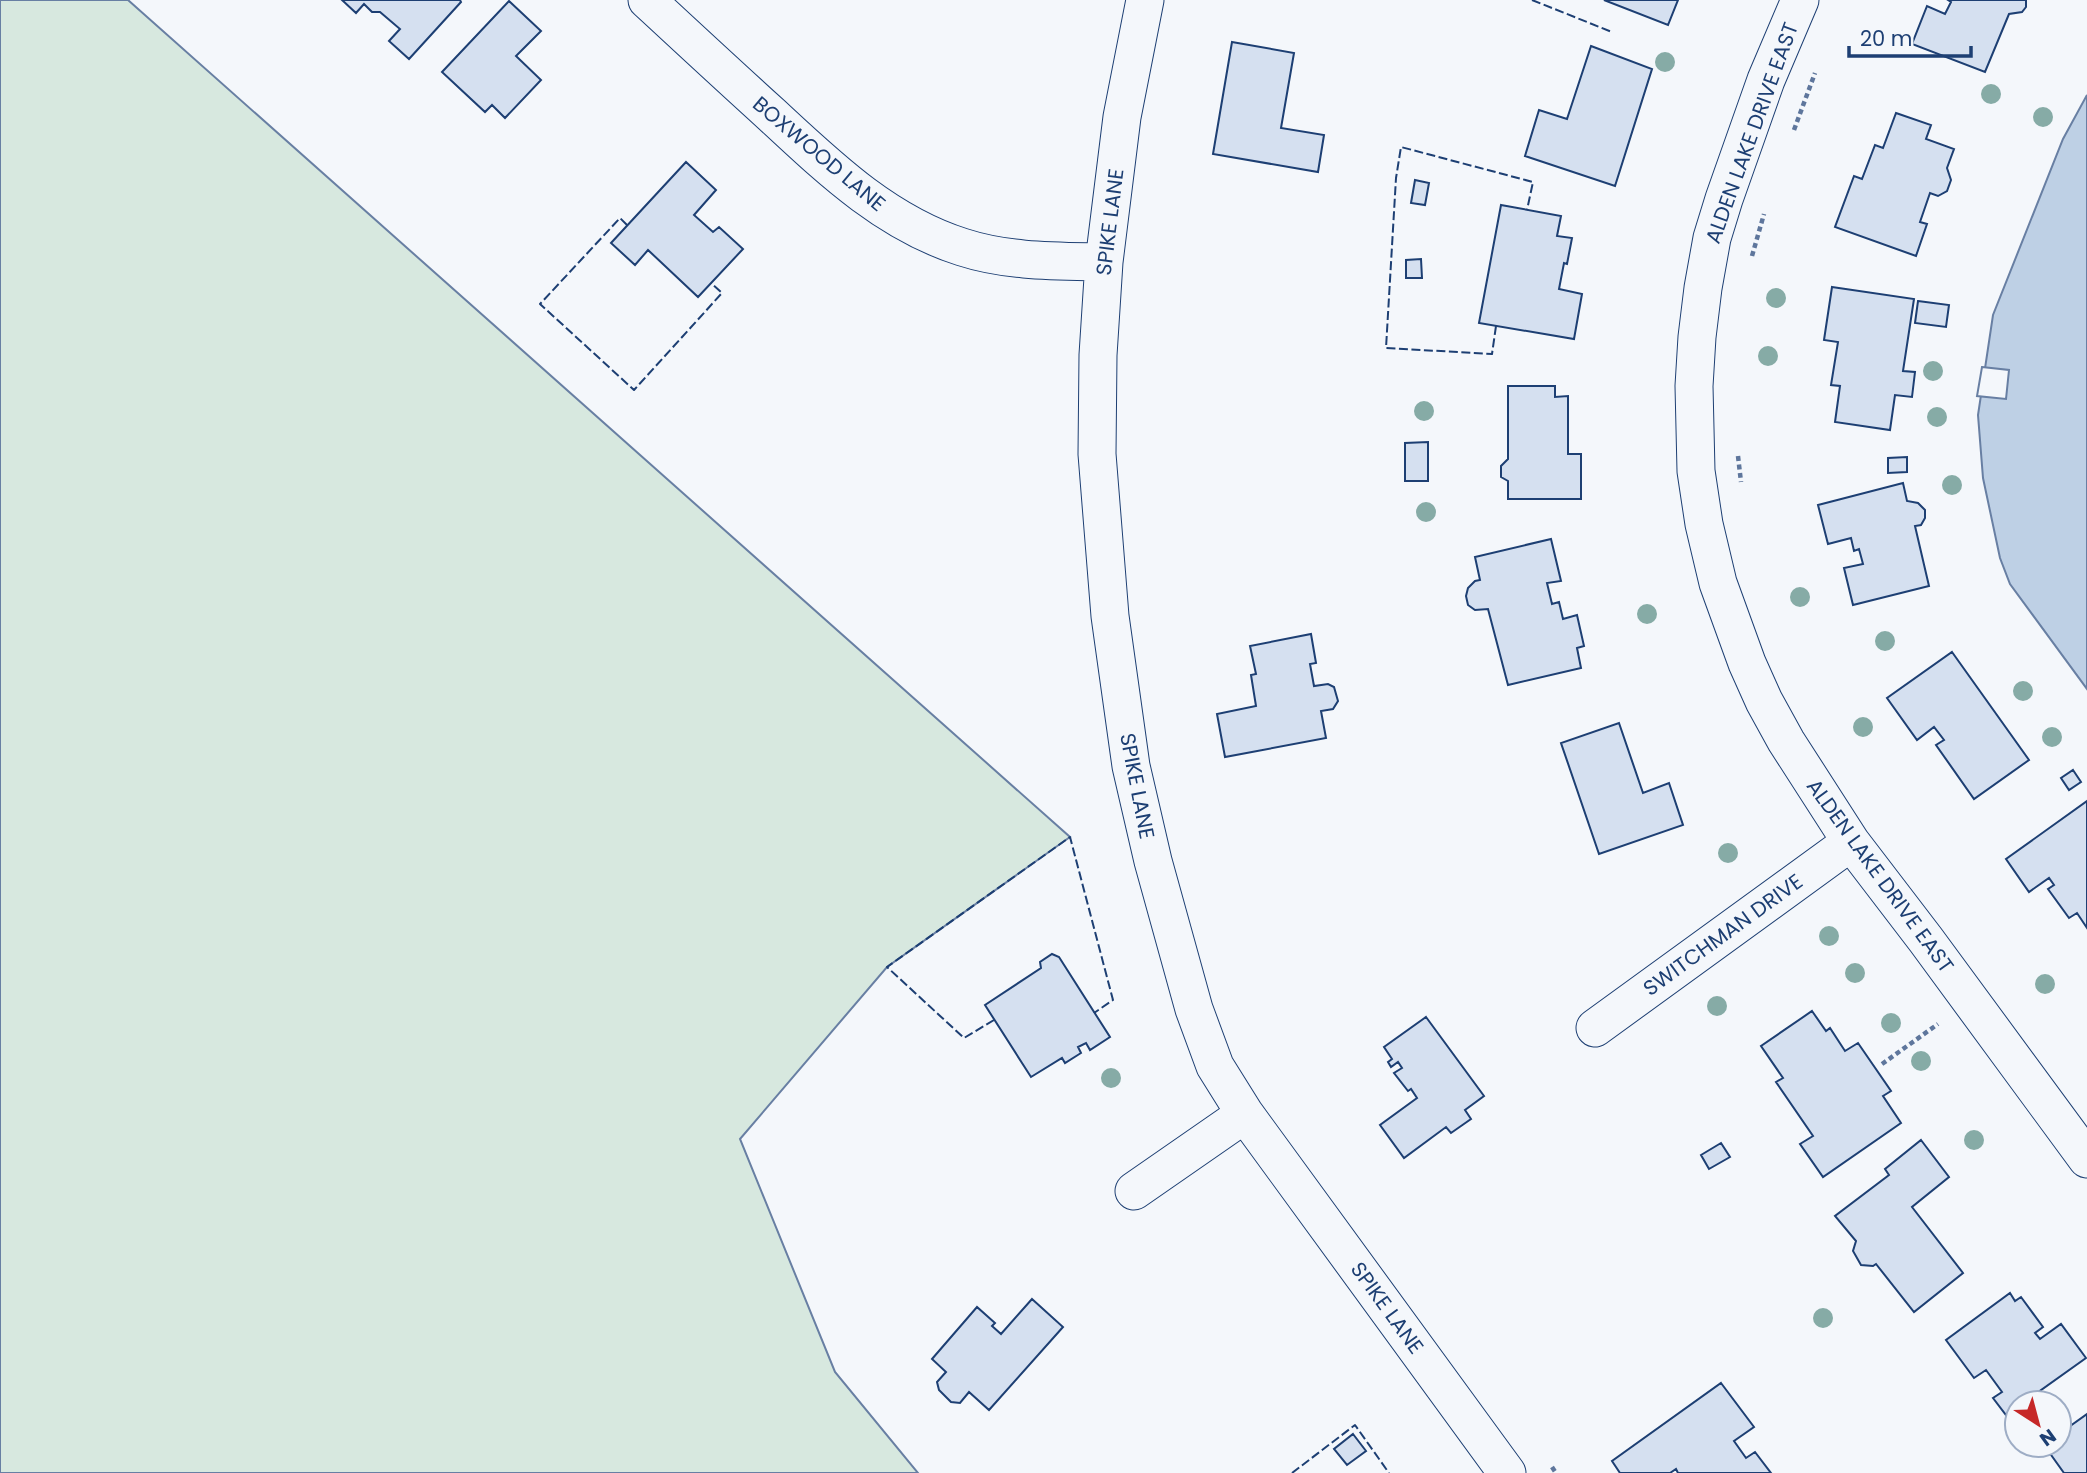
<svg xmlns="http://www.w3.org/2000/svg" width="2087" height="1473" viewBox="0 0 2087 1473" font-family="Poppins,sans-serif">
<rect width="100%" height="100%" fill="#f4f7fb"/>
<path fill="#d7e8df" stroke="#687fa3" stroke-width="2" d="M0,0h128l942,837 -183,130 -147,172 95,233 83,101h-918z"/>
<path fill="#bed0e5" stroke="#687fa3" stroke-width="2" d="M2087,95v594l-77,-105 -10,-26 -17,-80 -5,-63 15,-100 70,-176z"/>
<path fill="#f4f7fb" stroke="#687fa3" stroke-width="2" d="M1982,367l27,3 -3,29 -29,-3z"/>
<path fill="#d5e0f0" stroke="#1d3f73" stroke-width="2" d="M342,0h118l1,2 -52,57 -20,-18 11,-12 -20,-17h-8l-8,-8 -8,9z
M1604,0h74l-10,25z
M1948,0h78v7l-4,5 -13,2 -24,58 -73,-28 15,-38 18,8 6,-12z
M509,1l32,30 -25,25 25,24 -36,38 -13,-13 -7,7 -43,-40z
M1232,42l62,11 -13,75 43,7 -6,37 -105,-18z
M1591,46l61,23 -37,117 -90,-30 14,-46 28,9z
M1896,113l35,12 -5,14 28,10 -7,19 4,12 -4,11 -9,5 -8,-3 -10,29 7,2 -11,32 -81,-29 19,-51 8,3 13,-34 8,3z
M686,162l30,28 -22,25 19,17 6,-5 24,22 -45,48 -50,-47 -13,15 -24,-22z
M1415,180l14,3 -4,22 -14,-2z
M1501,205l60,11 -4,20 15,2 -5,26 -3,-1 -5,26 23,5 -8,45 -95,-16z
M1421,259l1,19h-16v-18z
M1832,287l82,12 -11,72 12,1 -3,25 -17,-2 -5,35 -55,-8 5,-36 -9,-1 7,-43 -14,-2z
M1918,301l31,4 -3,22 -31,-4z
M1508,386h47v11l13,-1v58h13v45h-73v-18l-7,-4v-11l7,-7z
M1428,442v39h-23v-38z
M1907,457v15l-19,1v-15z
M1903,483l4,18 11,2 7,7v8l-4,7 -6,1 14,60 -76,19 -9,-37 19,-4 -4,-15 -5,2 -3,-13 -23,6 -10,-39z
M1551,539l10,42 -14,2 5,21 7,-2 4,17 14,-4 7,31 -7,2 4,20 -73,17 -20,-76 -13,1 -7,-5 -2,-9 2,-8 7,-7 5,-1 -5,-23z
M1311,634l5,29 -6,1 4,22 14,-2 6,3 4,14 -5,8 -12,2 5,27 -101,19 -8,-43 39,-8 -5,-31 5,-1 -6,-28z
M1952,652l77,108 -55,39 -38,-54 8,-5 -10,-13 -17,13 -30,-42z
M1619,723l24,70 26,-10 14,42 -84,29 -38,-111z
M2073,770l8,12 -12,8 -8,-12z
M2087,801v127l-10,-15 -8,5 -21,-29 6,-4 -5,-7 -20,14 -23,-33z
M1052,954l7,3 51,80 -20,13 -4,-7 -8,4 3,6 -16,10 -3,-5 -31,19 -46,-72 56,-37 -1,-6z
M1812,1011l14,20 4,-3 15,23 13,-8 33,48 -8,5 18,27 -78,54 -23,-33 13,-8 -37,-54 7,-4 -22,-32z
M1426,1017l58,79 -19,14 6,9 -20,14 -5,-6 -42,31 -24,-33 37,-27 -6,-9 -3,2 -14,-18 8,-5 -4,-6 -7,5 -3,-5 4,-3 -8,-12z
M1921,1140l28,37 -37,30 51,66 -49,39 -38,-48 -3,2 -12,-1 -8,-14 3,-10 -21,-25 54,-41 -4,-6z
M1721,1143l9,14 -21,12 -8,-14z
M2010,1293l5,8 6,-4 22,30 -8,6 5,6 21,-15 25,34 -63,45h-6v4l-11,8 -13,-17 9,-6 -16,-22 -12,8 -28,-38z
M1032,1299l31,28 -74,83 -20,-18 -9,11 -9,-1 -12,-12 -2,-8 9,-10 -14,-13 45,-52 18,16 -3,3 9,8z
M1721,1383l33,44 -20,14 12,17 9,-6 16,21h-93l-2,-4 -6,4h-50l-8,-12z
M2087,1414v59h-23l-20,-28h15v-11z
M1353,1434l13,17 -19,14 -13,-16z"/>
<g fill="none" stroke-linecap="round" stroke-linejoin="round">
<defs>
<path id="minor" d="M647,0c41,38 83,77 125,115 57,53 114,108 190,132 46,15 94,14 142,15
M1145,0l-23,117 -18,145 -6,93 -1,99 13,162 21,150 22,95 41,148 21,57 30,48 262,359
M1800,0l-34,80 -42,119 -12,39 -9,50 -6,49 -3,49 2,85 8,53 14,59 29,80 17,38 22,40 65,101 75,98 161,219
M1595,1028l256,-186
M1134,1191l111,-77"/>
</defs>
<use href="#minor" stroke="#1d3f73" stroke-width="39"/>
<path stroke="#5e769c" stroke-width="4.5" stroke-dasharray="5 3.5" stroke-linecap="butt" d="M1794,130l21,-57
M1752,256l12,-42
M1738,456l3,26
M1882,1064l56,-40
M1552,1467l4,6"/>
<use href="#minor" stroke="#f4f7fb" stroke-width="37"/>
<path stroke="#1d3f73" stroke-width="2" stroke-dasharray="9 3.5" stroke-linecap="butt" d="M1532,0l80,32
M627,225l-7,-7 -80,86 94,86 88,-97 -11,-10
M1496,326l-4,28 -106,-6 10,-170 5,-31 132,35 -6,28
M994,1020l-30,18 -77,-71 183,-130 43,163 -19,13
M1292,1473l63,-48 34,48"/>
</g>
<g fill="#86aba6">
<circle cx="1665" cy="62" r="10"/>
<circle cx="1991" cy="94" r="10"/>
<circle cx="2043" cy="117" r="10"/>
<circle cx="1776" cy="298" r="10"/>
<circle cx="1768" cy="356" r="10"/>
<circle cx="1933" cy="371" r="10"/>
<circle cx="1424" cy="411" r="10"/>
<circle cx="1937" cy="417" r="10"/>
<circle cx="1952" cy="485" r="10"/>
<circle cx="1426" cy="512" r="10"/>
<circle cx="1800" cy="597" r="10"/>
<circle cx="1647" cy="614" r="10"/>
<circle cx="1885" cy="641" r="10"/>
<circle cx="2023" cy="691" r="10"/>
<circle cx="1863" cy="727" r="10"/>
<circle cx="2052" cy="737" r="10"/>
<circle cx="1728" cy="853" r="10"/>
<circle cx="1829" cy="936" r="10"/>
<circle cx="1855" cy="973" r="10"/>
<circle cx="2045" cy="984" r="10"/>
<circle cx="1717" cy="1006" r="10"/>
<circle cx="1891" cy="1023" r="10"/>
<circle cx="1921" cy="1061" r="10"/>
<circle cx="1111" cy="1078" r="10"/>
<circle cx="1974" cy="1140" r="10"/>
<circle cx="1823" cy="1318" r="10"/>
</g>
<g text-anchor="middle" stroke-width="5" stroke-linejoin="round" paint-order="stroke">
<g font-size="21" fill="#1d3f73" stroke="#f4f7fb">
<text transform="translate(1752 133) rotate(-70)" y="7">ALDEN LAKE DRIVE EAST</text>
<text transform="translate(819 154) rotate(40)" y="7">BOXWOOD LANE</text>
<text transform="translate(1110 222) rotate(-83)" y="7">SPIKE LANE</text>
<text transform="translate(1137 786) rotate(79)" y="7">SPIKE LANE</text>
<text transform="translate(1880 876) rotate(54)" y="7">ALDEN LAKE DRIVE EAST</text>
<text transform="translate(1723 935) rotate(-36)" y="7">SWITCHMAN DRIVE</text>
<text transform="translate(1387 1308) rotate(54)" y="7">SPIKE LANE</text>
</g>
</g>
<g transform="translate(2038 1424) rotate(144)"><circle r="33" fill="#f4f7fb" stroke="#9eadc5" stroke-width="2"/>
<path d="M0-5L12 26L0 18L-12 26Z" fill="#c62828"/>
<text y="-10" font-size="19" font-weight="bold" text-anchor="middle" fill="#1d3f73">N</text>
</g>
<path d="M1849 46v10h122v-10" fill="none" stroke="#1d3f73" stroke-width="3.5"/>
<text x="1860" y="46" font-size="21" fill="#1d3f73" stroke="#f4f7fb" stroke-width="5" paint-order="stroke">20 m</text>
</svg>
